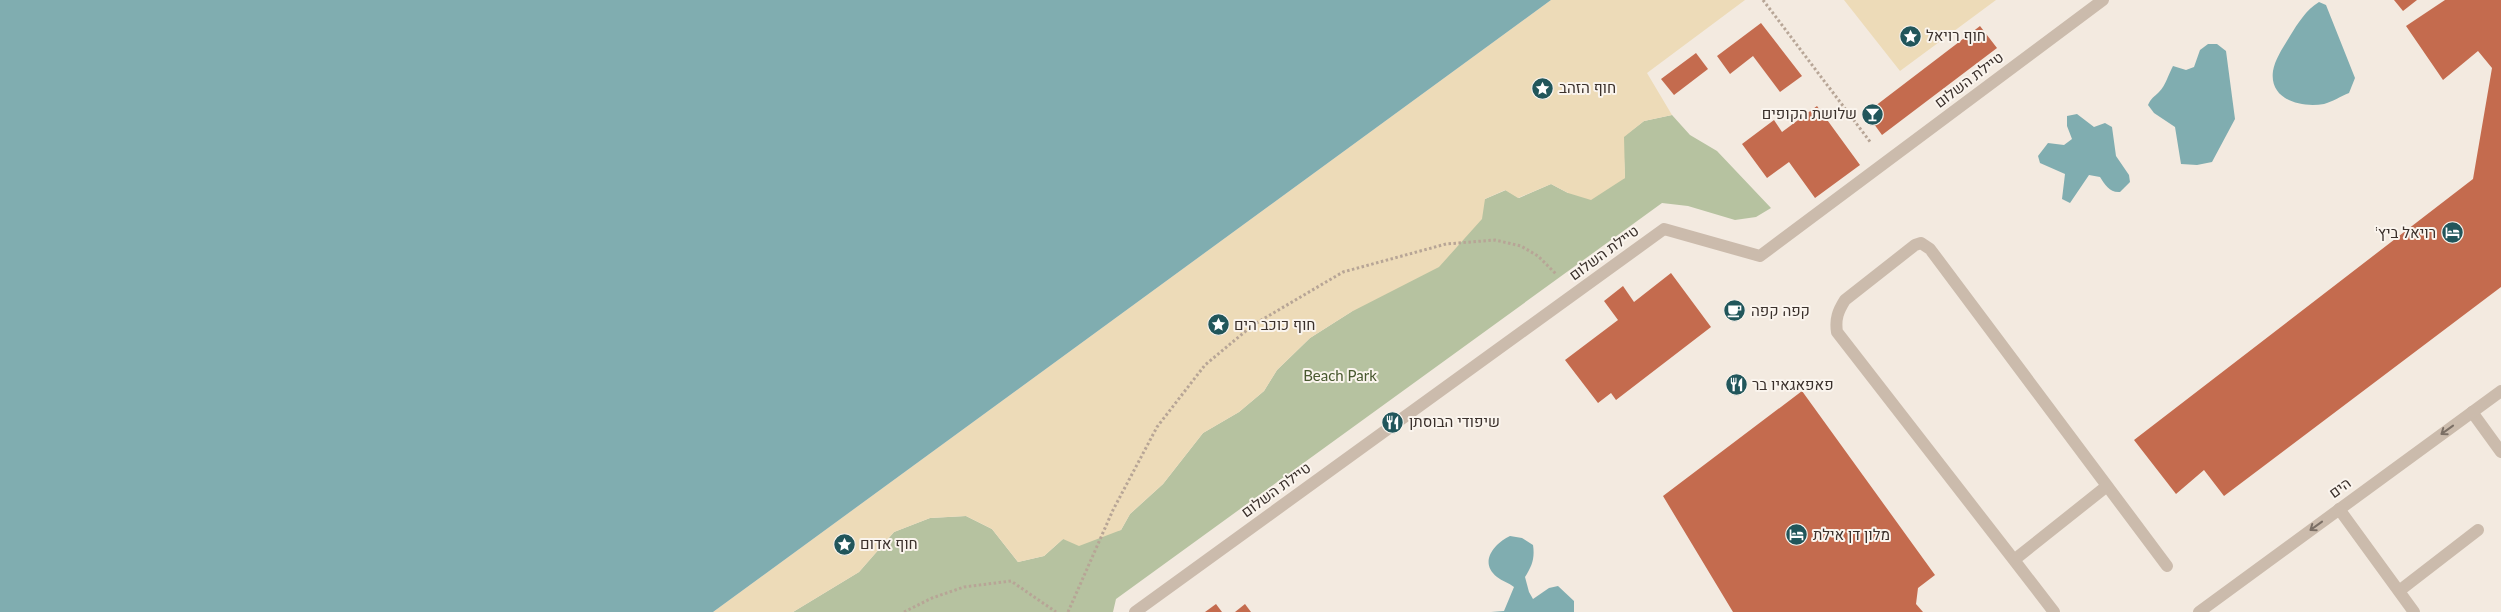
<svg xmlns="http://www.w3.org/2000/svg" width="2501" height="612" viewBox="0 0 2501 612" font-family="Lato,Heebo,sans-serif">
<rect width="100%" height="100%" fill="#f3eae0"/>
<path fill="#b6c2a0" d="M1672,115l18,20 27,16 54,57 -15,9 -21,3 -47,-14 -26,-3 -546,396 -3,13h-320l66,-40 35,-40 36,-14 36,-2 26,13 26,33 26,-6 19,-17 58,-9 9,-16 33,-30 40,-51 36,-21 25,-21 13,-21 33,-32 41,-26 134,-113 21,-9 13,8 32,-14 17,9 57,-15 -2,-41 21,-16z"/>
<path fill="#eddbb8" d="M1551,0h194l-98,73 25,42 -28,6 -20,16 1,41 -34,22 -23,-7 -17,-9 -33,14 -13,-8 -20,9 -3,20 -43,48 -88,45 -41,26 -33,32 -13,21 -25,21 -36,21 -40,51 -33,30 -9,16 -42,16 -16,-7 -19,17 -26,6 -26,-33 -26,-13 -36,2 -36,14 -35,40 -66,40h-80z
M1844,0h152l-96,71z"/>
<path fill="#80adb0" d="M0,0h1551l-838,612h-713z
M2319,2l7,3 29,73 -6,15c-8,3 -17,9 -25,11 -23,4 -55,-4 -51,-33 2,-12 11,-25 17,-35 8,-13 16,-26 29,-34z
M2208,44h9l9,7 9,68 -23,43 -15,3 -16,-1 -6,-37 -21,-14 -6,-8c3,-7 6,-8 11,-13 7,-7 9,-17 14,-26l13,4 8,-3 6,-17z
M2077,114l17,13 11,-4 7,4 4,29 13,19 1,7 -10,10c-10,1 -15,-7 -20,-15l-11,-2 -19,28 -8,-4 3,-25 -25,-11 -2,-7 10,-13 16,2 8,-6 -5,-13v-10z
M1510,536l12,2 11,7c2,13 -1,21 -8,32l4,15 4,7 16,-11 9,-2 16,15v11h-83l13,-1 10,-24c-5,-4 -12,-6 -17,-10 -19,-15 -2,-34 13,-41z"/>
<path fill="#c46b4e" d="M2394,0h23l-14,11z
M2445,0h56v287l-277,209 -20,-26 -28,24 -42,-54 339,-261 19,-111 -14,-17 -35,29 -37,-54z
M1761,23l41,53 -22,16 -27,-36 -23,18 -13,-18z
M1980,26l17,22 -115,87 -16,-22z
M1696,53l12,16 -34,26 -13,-16z
M1817,106l43,59 -45,33 -26,-36 -22,16 -25,-34 32,-24 8,12z
M1671,273l40,54 -95,73 -5,-7 -13,10 -33,-43 53,-40 -14,-19 19,-15 11,16z
M1802,391l133,184 -17,13 -2,16 7,8h-190l-70,-116z
M1216,604l6,8h-17z
M1245,604l6,8h-16z"/>
<g fill="none" stroke-linecap="round" stroke-linejoin="round">
<path stroke="#b7a596" stroke-width="3" stroke-dasharray="2.5 2.5" stroke-linecap="butt" d="M1763,0l108,143
M904,612l28,-14 32,-11 47,-6 45,31
M1068,612l45,-102 44,-83 48,-62 48,-40 90,-53 103,-28 49,-4 26,6 17,10 19,19"/>
<path stroke="#cbbbac" stroke-width="12" d="M2472,412l29,40
M2107,486l-93,74 -177,-228c-2,-13 1,-21 8,-32l70,-55 6,-2 9,6 237,317
M2339,509l75,103
M2014,560l40,52
M2399,591l79,-61"/>
<path stroke="#cbbbac" stroke-width="12" d="M1135,612l529,-383 96,27 343,-256
M2199,612l302,-221"/>
</g>
<defs><path id="oneway-shaft" d="M-6 0H5M1.5-3L5.5 0L1.5 3" fill="none" stroke-width="1.6" stroke-linecap="round" stroke-linejoin="round" transform="scale(1.25)"/></defs>
<g stroke="#7b6f65">
<use href="#oneway-shaft" transform="translate(2447 430) rotate(144)"/>
<use href="#oneway-shaft" transform="translate(2316 526) rotate(144)"/>
</g>
<defs>
<symbol id="sight-disc" viewBox="-11 -11 22 22"><circle r="9.5" fill="#21565b" stroke="#faf4ed"/><path d="M0-6L1.8-2.2L6-1.7L2.9 1.2L3.7 5.4L0 3.3L-3.7 5.4L-2.9 1.2L-6-1.7L-1.8-2.2Z" fill="#fff"/></symbol>
<symbol id="bar-disc" viewBox="-11 -11 22 22"><circle r="9.5" fill="#21565b" stroke="#faf4ed"/><path d="M-6-5H6L.8 .8V4.5H3.5V6h-7V4.5H-.8V.8Z" fill="#fff"/></symbol>
<symbol id="hotel-disc" viewBox="-11 -11 22 22"><circle r="9.5" fill="#21565b" stroke="#faf4ed"/><path d="M-6-4.5h1.5V1H6V5H4.5V3h-9V5H-6ZM-4 0a1.8 1.8 0 1 1 3.6 0ZM.5 0V-2.5h3Q6-2.5 6 0Z" fill="#fff"/></symbol>
<symbol id="cafe-disc" viewBox="-11 -11 22 22"><circle r="9.5" fill="#21565b" stroke="#faf4ed"/><path d="M-5.5-4.5H6V0H3Q3 3.5 0 3.5H-2.5Q-5.5 3.5-5.5 0ZM3-3.2v2h1.7v-2ZM-6 4.5H4V6H-6Z" fill="#fff"/></symbol>
<symbol id="restaurant-disc" viewBox="-11 -11 22 22"><circle r="9.5" fill="#21565b" stroke="#faf4ed"/><path d="M-5-6h1v4h1v-4h1v4h1v-4h1v5L-1.5 .5V6h-2V.5L-5-1ZM5-6V6H3V1.5H1.5Q1.5-4 5-6Z" fill="#fff"/></symbol>
</defs>
<g fill-rule="evenodd">
<use href="#sight-disc" x="1898" y="24" width="25" height="25"/>
<use href="#sight-disc" x="1530" y="76" width="25" height="25"/>
<use href="#bar-disc" x="1860" y="102" width="25" height="25"/>
<use href="#hotel-disc" x="2440" y="220" width="25" height="25"/>
<use href="#cafe-disc" x="1722" y="298" width="25" height="25"/>
<use href="#sight-disc" x="1206" y="312" width="25" height="25"/>
<use href="#restaurant-disc" x="1724" y="372" width="25" height="25"/>
<use href="#restaurant-disc" x="1380" y="410" width="25" height="25"/>
<use href="#hotel-disc" x="1784" y="522" width="25" height="25"/>
<use href="#sight-disc" x="832" y="532" width="25" height="25"/>
</g>
<g text-anchor="middle" stroke-width="4" stroke-linejoin="round" paint-order="stroke">
<g font-size="15" fill="#3a302b" stroke="#faf4ed" text-anchor="start">
<text x="1926" y="41">חוף רויאל</text>
<text x="1559" y="93">חוף הזהב</text>
<text x="1857" y="119" text-anchor="end">שלושת הקופים</text>
<text x="2436" y="238" text-anchor="end">'רויאל ביץ</text>
<text x="1751" y="316">קפה קפה</text>
<text x="1234" y="330">חוף כוכב הים</text>
<text x="1752" y="390">פאפאגאיו בר</text>
<text x="1409" y="427">שיפודי הבוסתן</text>
<text x="1813" y="540">מלון דן אילת</text>
<text x="860" y="549">חוף אדום</text>
</g>
<g font-size="15" fill="#3a302b" stroke="#faf4ed">
<text transform="translate(1969 80) rotate(-37)" y="5">טיילת השלום</text>
<text transform="translate(1604 253) rotate(-36)" y="5">טיילת השלום</text>
<text transform="translate(2340 488) rotate(-36)" y="5">הים</text>
<text transform="translate(1276 490) rotate(-36)" y="5">טיילת השלום</text>
</g>
<g font-size="15" fill="#48582f" stroke="#faf4ed">
<text x="1340" y="381">Beach Park</text>
</g>
</g>
</svg>
